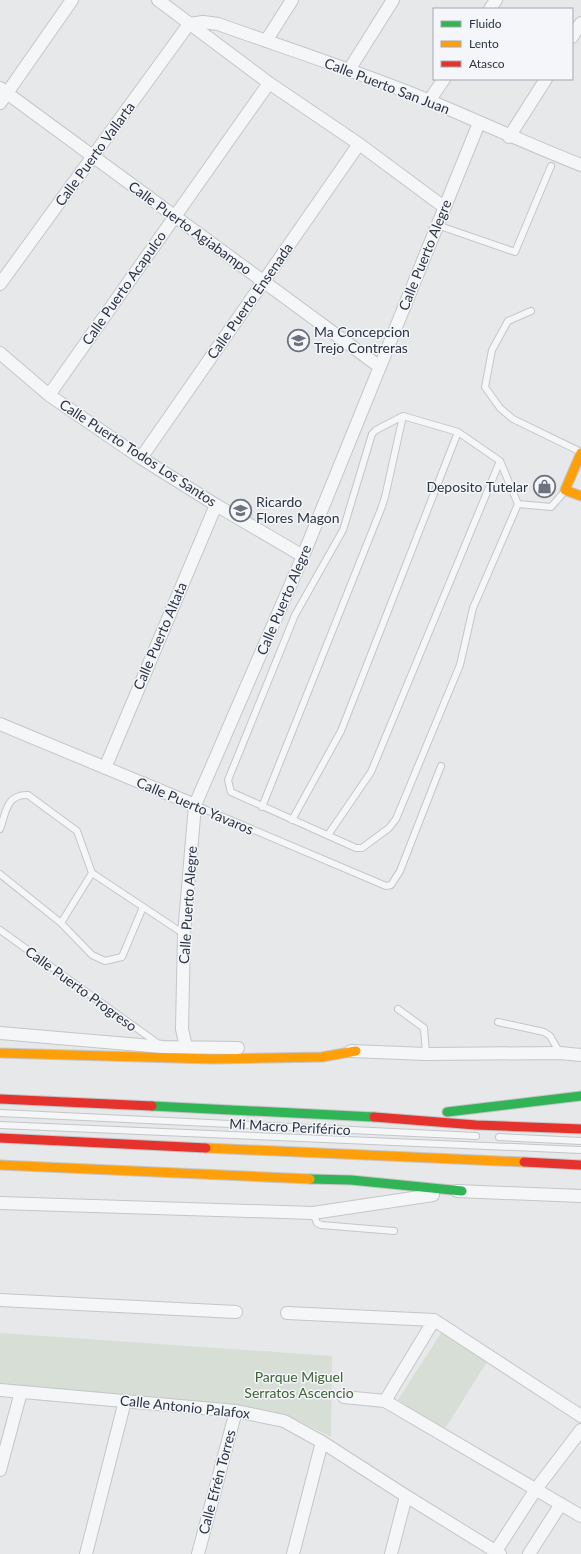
<svg xmlns="http://www.w3.org/2000/svg" width="581" height="1554" viewBox="0 0 581 1554" font-family="Lato,sans-serif">
<rect width="100%" height="100%" fill="#e6e8ea"/>
<path fill="#d6ded6" d="M0,1333l332,23 -1,81 -46,-23 -285,-29z
M441,1333l46,29 -43,68 -46,-30z"/>
<g fill="none" stroke-linecap="round" stroke-linejoin="round">
<defs>
<path id="lane" d="M437,225l78,27 36,-86
M531,311l-23,10 -16,29 -7,37 15,21 13,11 68,33
M403,416l55,16 42,29 18,43 -45,104 -13,57 -64,154 -7,9 -27,20h-6l-125,-56 -3,-12 67,-165 48,-85 29,-96 4,-4z
M518,504l33,3 14,-16
M195,805l191,81 5,-1 9,-14 41,-105
M262,807l119,-298 4,-12 18,-81
M292,820l49,-89 117,-299
M0,829c6,-16 6,-35 28,-34l49,36 15,42 92,61
M328,835l43,-63 129,-311
M0,874l61,49 31,-50
M61,923l31,32 13,6 17,-4 21,-50
M0,930l160,115
M398,1009l26,19 2,26
M498,1022l46,10 6,4 10,17
M0,1113l476,23
M0,1125l581,25
M499,1137l82,4
M313,1213l4,10 4,2 73,6"/>
<path id="street" d="M158,0l111,83 90,61 85,63
M490,9l6,-9
M572,37l9,-14
M266,41l26,-41
M349,70l44,-70
M0,88l380,279
M429,101l15,-22
M0,103l72,-103
M509,137l37,-58
M0,284l189,-260 14,-2 15,2c70,25 142,48 212,77 50,21 100,44 151,64
M0,353l49,42 92,63 75,47 87,51
M49,395l220,-312
M141,458l218,-314
M0,724l195,81
M105,768l111,-263
M0,1033l163,14 75,1
M186,1047l-4,-18 2,-95 11,-129 108,-249 176,-433
M351,1051l75,3 134,-1 21,2
M457,1191l124,5
M0,1203l313,10 120,-18
M0,1300l236,12
M287,1313l147,7 147,96
M0,1390l236,21 48,10 38,21 84,54 94,58
M344,1397l41,4 196,115
M385,1401l49,-81
M0,1470l21,-78
M86,1554l39,-153
M198,1554l38,-143
M293,1554l29,-112
M391,1554l15,-58
M494,1554l42,-65 45,-59
M529,1554l32,-50"/>
<path id="fast" d="M152,1106l222,11
M447,1112l134,-16
M310,1179l41,1 111,11"/>
<path id="slow" d="M581,453l-16,37 16,6
M0,1053l212,6 110,-2 34,-6
M206,1148l318,14
M0,1165l310,14"/>
<path id="jam" d="M0,1099l152,7
M374,1117l102,8 105,4
M0,1138l206,10
M524,1162l57,3"/>
</defs>
<use href="#lane" stroke="#c4c6c8" stroke-width="8"/>
<use href="#street" stroke="#c4c6c8" stroke-width="14"/>
<use href="#fast" stroke="#c4c6c8" stroke-width="11"/>
<use href="#slow" stroke="#c4c6c8" stroke-width="11"/>
<use href="#jam" stroke="#c4c6c8" stroke-width="11"/>
<use href="#lane" stroke="#f5f6f7" stroke-width="6"/>
<use href="#street" stroke="#f5f6f7" stroke-width="12"/>
<use href="#fast" stroke="#30b455" stroke-width="9"/>
<use href="#slow" stroke="#ff9f0a" stroke-width="9"/>
<use href="#jam" stroke="#e5322d" stroke-width="9"/>
</g>
<defs>
<symbol id="school-ring" viewBox="-11 -11 22 22"><circle r="9.5" fill="#f4f6f9" stroke="#6c737f" stroke-width="1.5"/><path d="M0-5L7-2L0 1L-7-2ZM-4 1L0 2.5L4 1V4Q0 6-4 4Z" fill="#6c737f"/></symbol>
<symbol id="shop-ring" viewBox="-11 -11 22 22"><circle r="9.5" fill="#f4f6f9" stroke="#6c737f" stroke-width="1.5"/><path d="M-5-2.5h2.3a2.7 3.5 0 0 1 5.4 0H5L5.5 6h-11ZM-1.5-2.5h3a1.5 2.3 0 0 0-3 0Z" fill="#6c737f"/></symbol>
</defs>
<g fill-rule="evenodd">
<use href="#school-ring" x="286" y="328" width="25" height="25"/>
<use href="#shop-ring" x="532" y="474" width="25" height="25"/>
<use href="#school-ring" x="228" y="498" width="25" height="25"/>
</g>
<g text-anchor="middle" stroke-width="3" stroke-linejoin="round" paint-order="stroke">
<g font-size="14" fill="#2b3445" stroke="#f4f6f9">
<text transform="translate(387 86) rotate(21)" y="5">Calle Puerto San Juan</text>
<text transform="translate(95 154) rotate(-54)" y="5">Calle Puerto Vallarta</text>
<text transform="translate(190 228) rotate(36)" y="5">Calle Puerto Agiabampo</text>
<text transform="translate(425 255) rotate(-68)" y="5">Calle Puerto Alegre</text>
<text transform="translate(124 288) rotate(-55)" y="5">Calle Puerto Acapulco</text>
<text transform="translate(250 301) rotate(-55)" y="5">Calle Puerto Ensenada</text>
<text transform="translate(138 453) rotate(33)" y="5">Calle Puerto Todos Los Santos</text>
<text transform="translate(284 600) rotate(-67)" y="5">Calle Puerto Alegre</text>
<text transform="translate(160 636) rotate(-67)" y="5">Calle Puerto Altata</text>
<text transform="translate(195 806) rotate(23)" y="5">Calle Puerto Yavaros</text>
<text transform="translate(188 905) rotate(-86)" y="5">Calle Puerto Alegre</text>
<text transform="translate(81 989) rotate(36)" y="5">Calle Puerto Progreso</text>
<text transform="translate(290 1127) rotate(3)" y="5">Mi Macro Periférico</text>
<text transform="translate(185 1407) rotate(6)" y="5">Calle Antonio Palafox</text>
<text transform="translate(217 1482) rotate(-75)" y="5">Calle Efrén Torres</text>
</g>
<g font-size="14" fill="#2b3445" stroke="#f4f6f9" text-anchor="start">
<text x="314" y="337">Ma Concepcion<tspan x="314" dy="16">Trejo Contreras</tspan></text>
<text x="528" y="492" text-anchor="end">Deposito Tutelar</text>
<text x="256" y="507">Ricardo<tspan x="256" dy="16">Flores Magon</tspan></text>
</g>
<g font-size="14" fill="#3f6138" stroke="#f4f6f9">
<text x="299" y="1382">Parque Miguel<tspan x="299" dy="16">Serratos Ascencio</tspan></text>
</g>
</g>
<rect x="433" y="8" width="140" height="72" fill="#f4f6f9" stroke="#a4a8b1"/>
<rect x="441" y="21" width="20" height="6" fill="#30b455" stroke="#a4a8b1"/>
<text x="469" y="28" font-size="12" fill="#2b3445">Fluido</text>
<rect x="441" y="41" width="20" height="6" fill="#ff9f0a" stroke="#a4a8b1"/>
<text x="469" y="48" font-size="12" fill="#2b3445">Lento</text>
<rect x="441" y="61" width="20" height="6" fill="#e5322d" stroke="#a4a8b1"/>
<text x="469" y="68" font-size="12" fill="#2b3445">Atasco</text>
</svg>
